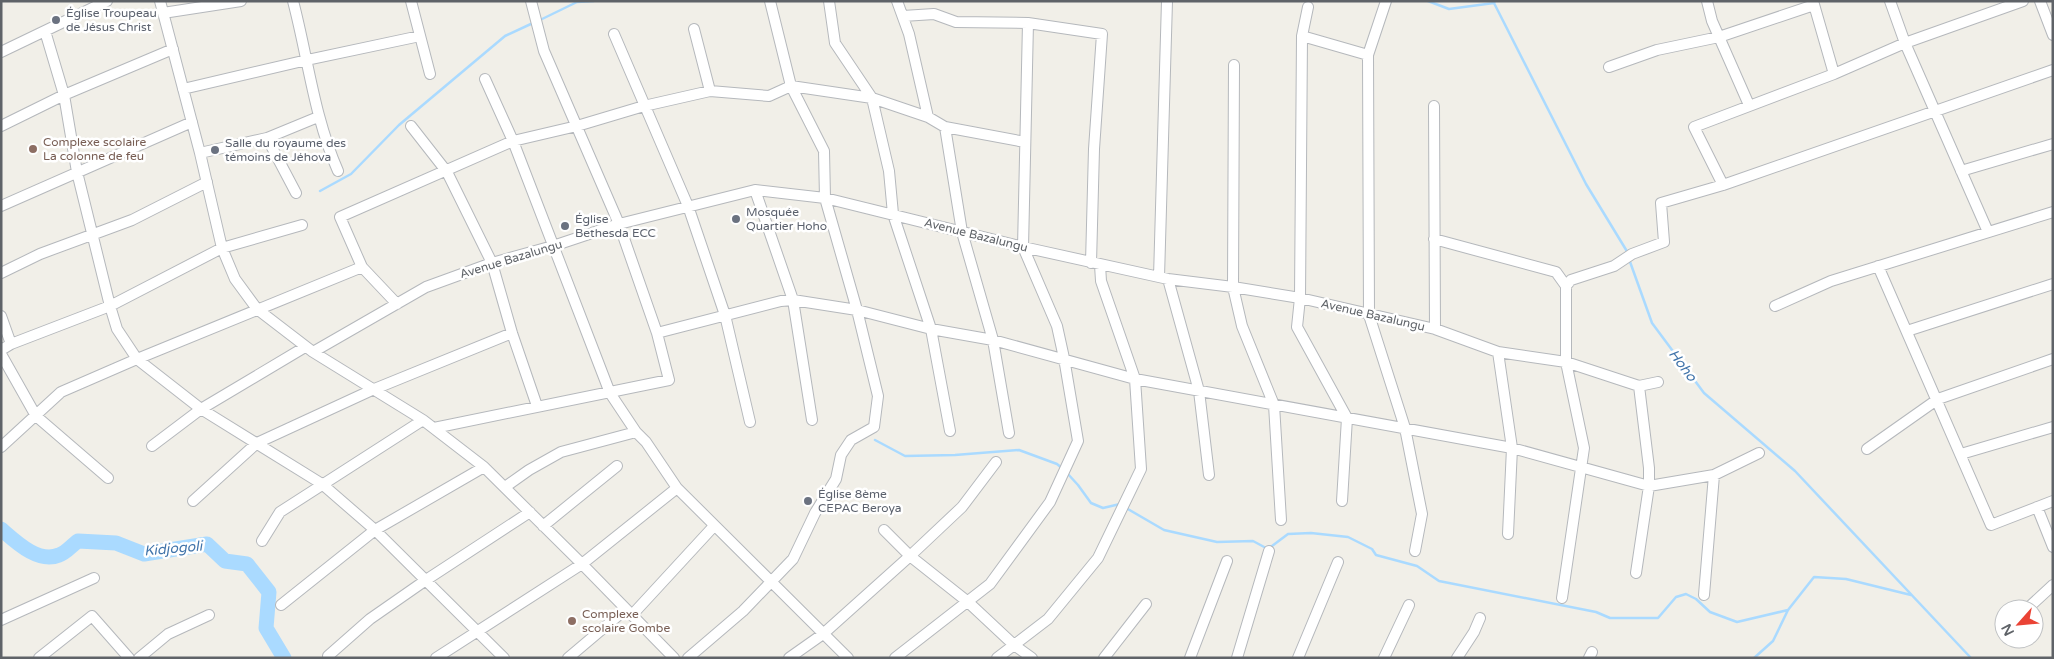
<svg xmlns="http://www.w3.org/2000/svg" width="2054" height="659" viewBox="0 0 2054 659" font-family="'Varela Round',sans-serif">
<rect width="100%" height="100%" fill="#f1efe8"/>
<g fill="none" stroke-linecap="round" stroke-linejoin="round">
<path stroke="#aadaff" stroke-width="2.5" d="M1428,1l21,8 45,-6
M1495,1l-1,2 92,181 42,69
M538,21l39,-19 17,-1
M320,191l31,-17 48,-49 106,-89 28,-13
M1629,259l23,64 52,70 91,78 176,187
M875,440l30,16 50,-1 64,-5 38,14 6,5
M1067,473l11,12 13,18 12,5 17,-4
M1126,508l38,22 53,12 36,-1 13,7 6,-2 16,-12 23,-1 37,4 24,12 4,6 41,11 22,15 157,31 14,6h48l18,-21 10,-3 10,5 14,13 27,10 51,-12
M1754,658l19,-17 15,-31 26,-33 32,2 65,16"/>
<path stroke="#aadaff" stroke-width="15" d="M1,529c14,12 37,35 58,26 7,-2 13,-10 19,-14l38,2 28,11 63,-10 18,17 22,3 22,28 -3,36 18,30"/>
<defs>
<path id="minor" d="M160,1l40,152 22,95 13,31 22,30 56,43 110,68 61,47 98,97 92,94
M293,1c15,57 21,116 45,170
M411,1l19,73
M829,1l6,42 37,55 17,73 4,43 38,115 19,102
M897,1l12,33 19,83
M1386,1l-18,54 1,260 36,113 17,86 -7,37
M1707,1l5,20 37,84
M1813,1l21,73
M1890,1l15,42 83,189
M2040,1l13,34
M1308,7l-6,29 -2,262 -3,29 50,91 -5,83
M163,13l78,-12
M903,16l31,-2 22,8 72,1 74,11 -8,115 -3,114
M694,29l16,62
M45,31l19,64 13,77 33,134 7,23 20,30 64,50 121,75 53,46 129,128
M614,34l74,172 37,109 25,107
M1302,36l66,19
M1,52l106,-51
M1234,65l-1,222 9,39 32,79 7,115
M1609,67l48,-17 62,-13 95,-32
M485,79l28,62 97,252 26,39 10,10 31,46 171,170
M183,89l124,-29 113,-24
M1434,106l1,223
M1,126l63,-31 109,-46
M411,126l36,46 45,91 20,70 25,73
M945,127l17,105 31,108 16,93
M267,138l29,55
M200,153l67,-15 51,-21
M1961,171l92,-27
M1723,185l-29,-58 140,-53 71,-31 118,-42
M755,190l38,110 19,120
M1,206l191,-84
M1434,239l122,33 10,14
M1878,266l113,259 62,-24
M1,273l39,-19 92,-34 75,-38
M1159,277l8,-276
M1168,279l31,112 10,84
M397,304l-35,-37 -22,-50 173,-76 64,-15 67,-20 66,-15 59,5 22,-10 81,12 56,19 17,10 80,15
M1775,306l56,-25 222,-69
M1,316l10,28
M1907,331l146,-47
M657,333l124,-32 12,-1 64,10 74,19 62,11 142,39 377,69 137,38 65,-11 45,-22
M1,350l10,-6 99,-38 112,-58 80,-23
M313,352l113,-65 66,-24 61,-17 66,-22 136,-34 70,8 198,49 145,32 65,8 67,11 135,31 63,23 68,10 73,24 19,-4
M1498,352l14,96 -4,86
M1,354l35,62 72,62
M434,428l235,-48 -12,-47 -38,-109 -75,-173 -13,-50
M152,446l49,-37 104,-62
M1,447l60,-55 76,-33 225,-92
M1867,449l71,-50 115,-40
M1961,454l92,-27
M505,487l24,-17 32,-18 75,-20
M193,501l64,-58 115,-53 140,-57
M2037,507l16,40
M543,526l74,-60
M884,530l26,26 58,46 46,43 34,-26 50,-61 43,-89 -6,-90 -34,-98 -1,-16
M262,541l18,-29 143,-92
M1636,573l13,-87v-18l-10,-82
M1704,595l10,-120
M1562,598l22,-150 -18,-86v-76l5,-6 43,-14 18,-12 32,-12 -3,-39 62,-18 330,-115
M281,605l94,-75 109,-63
M2027,609l26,-24
M632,615l82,-89
M1,620l93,-42
M328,656l42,-37 56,-39 104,-68
M39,658l53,-42 37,42
M139,658l29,-24 41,-19
M436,658l146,-94 95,-76
M568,658l58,-49
M688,658l55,-47 50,-52 22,-46 21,-34 5,-24 10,-15 23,-13 4,-31 -21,-86 -32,-112 -1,-47 -33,-65 -21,-85
M789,658l34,-24 87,-78 52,-49 34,-45
M895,658l95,-74 60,-82 28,-61 -14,-83 -7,-32 -34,-79 5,-224
M997,658l17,-13 18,13
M1104,658l42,-54
M1190,658l37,-97
M1237,658l32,-107
M1298,658l40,-96
M1384,658l25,-53
M1457,658l17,-26 6,-14
M1589,658l3,-6"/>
</defs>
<use href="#minor" stroke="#b5b8bc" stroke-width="12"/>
<use href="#minor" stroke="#fff" stroke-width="10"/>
</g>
<g fill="#6b7280" stroke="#fff" stroke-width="2">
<circle cx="56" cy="20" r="5"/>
<circle cx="215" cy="150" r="5"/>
<circle cx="736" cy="219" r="5"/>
<circle cx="565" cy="226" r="5"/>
<circle cx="808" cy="501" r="5"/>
</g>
<g fill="#8d6e63" stroke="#fff" stroke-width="2">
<circle cx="33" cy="149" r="5"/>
<circle cx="572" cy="621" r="5"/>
</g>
<g text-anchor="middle" stroke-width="5" stroke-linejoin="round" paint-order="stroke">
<g font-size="12" fill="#5b616d" stroke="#fff" text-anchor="start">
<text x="66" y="17">Église Troupeau<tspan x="66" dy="14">de Jésus Christ</tspan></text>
<text x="225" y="147">Salle du royaume des<tspan x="225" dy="14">témoins de Jéhova</tspan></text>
<text x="746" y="216">Mosquée<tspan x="746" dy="14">Quartier Hoho</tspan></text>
<text x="575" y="223">Église<tspan x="575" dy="14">Bethesda ECC</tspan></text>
<text x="818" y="498">Église 8ème<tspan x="818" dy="14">CEPAC Beroya</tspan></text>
</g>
<g font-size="12" fill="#785e54" stroke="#fff" text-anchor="start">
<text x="43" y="146">Complexe scolaire<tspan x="43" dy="14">La colonne de feu</tspan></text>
<text x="582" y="618">Complexe<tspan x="582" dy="14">scolaire Gombe</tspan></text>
</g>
<g font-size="12" fill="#5f6368" stroke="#fff">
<text transform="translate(976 235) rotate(14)" y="4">Avenue Bazalungu</text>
<text transform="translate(511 259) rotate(-17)" y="4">Avenue Bazalungu</text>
<text transform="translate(1373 315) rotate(13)" y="4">Avenue Bazalungu</text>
</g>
<g font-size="14" font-style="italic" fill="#4174aa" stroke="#fff">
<text transform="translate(1683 365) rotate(53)" y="5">Hoho</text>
<text transform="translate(173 548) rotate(-5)" y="5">Kidjogoli</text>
</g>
</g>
<rect width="2054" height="659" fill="none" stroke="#5f6368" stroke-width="5"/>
<g transform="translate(2019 624) rotate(243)"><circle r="24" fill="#ffffff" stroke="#bfc1c3"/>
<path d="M0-4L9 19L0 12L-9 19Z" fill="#ea4335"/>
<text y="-8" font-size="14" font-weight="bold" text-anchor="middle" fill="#5f6368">N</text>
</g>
</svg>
